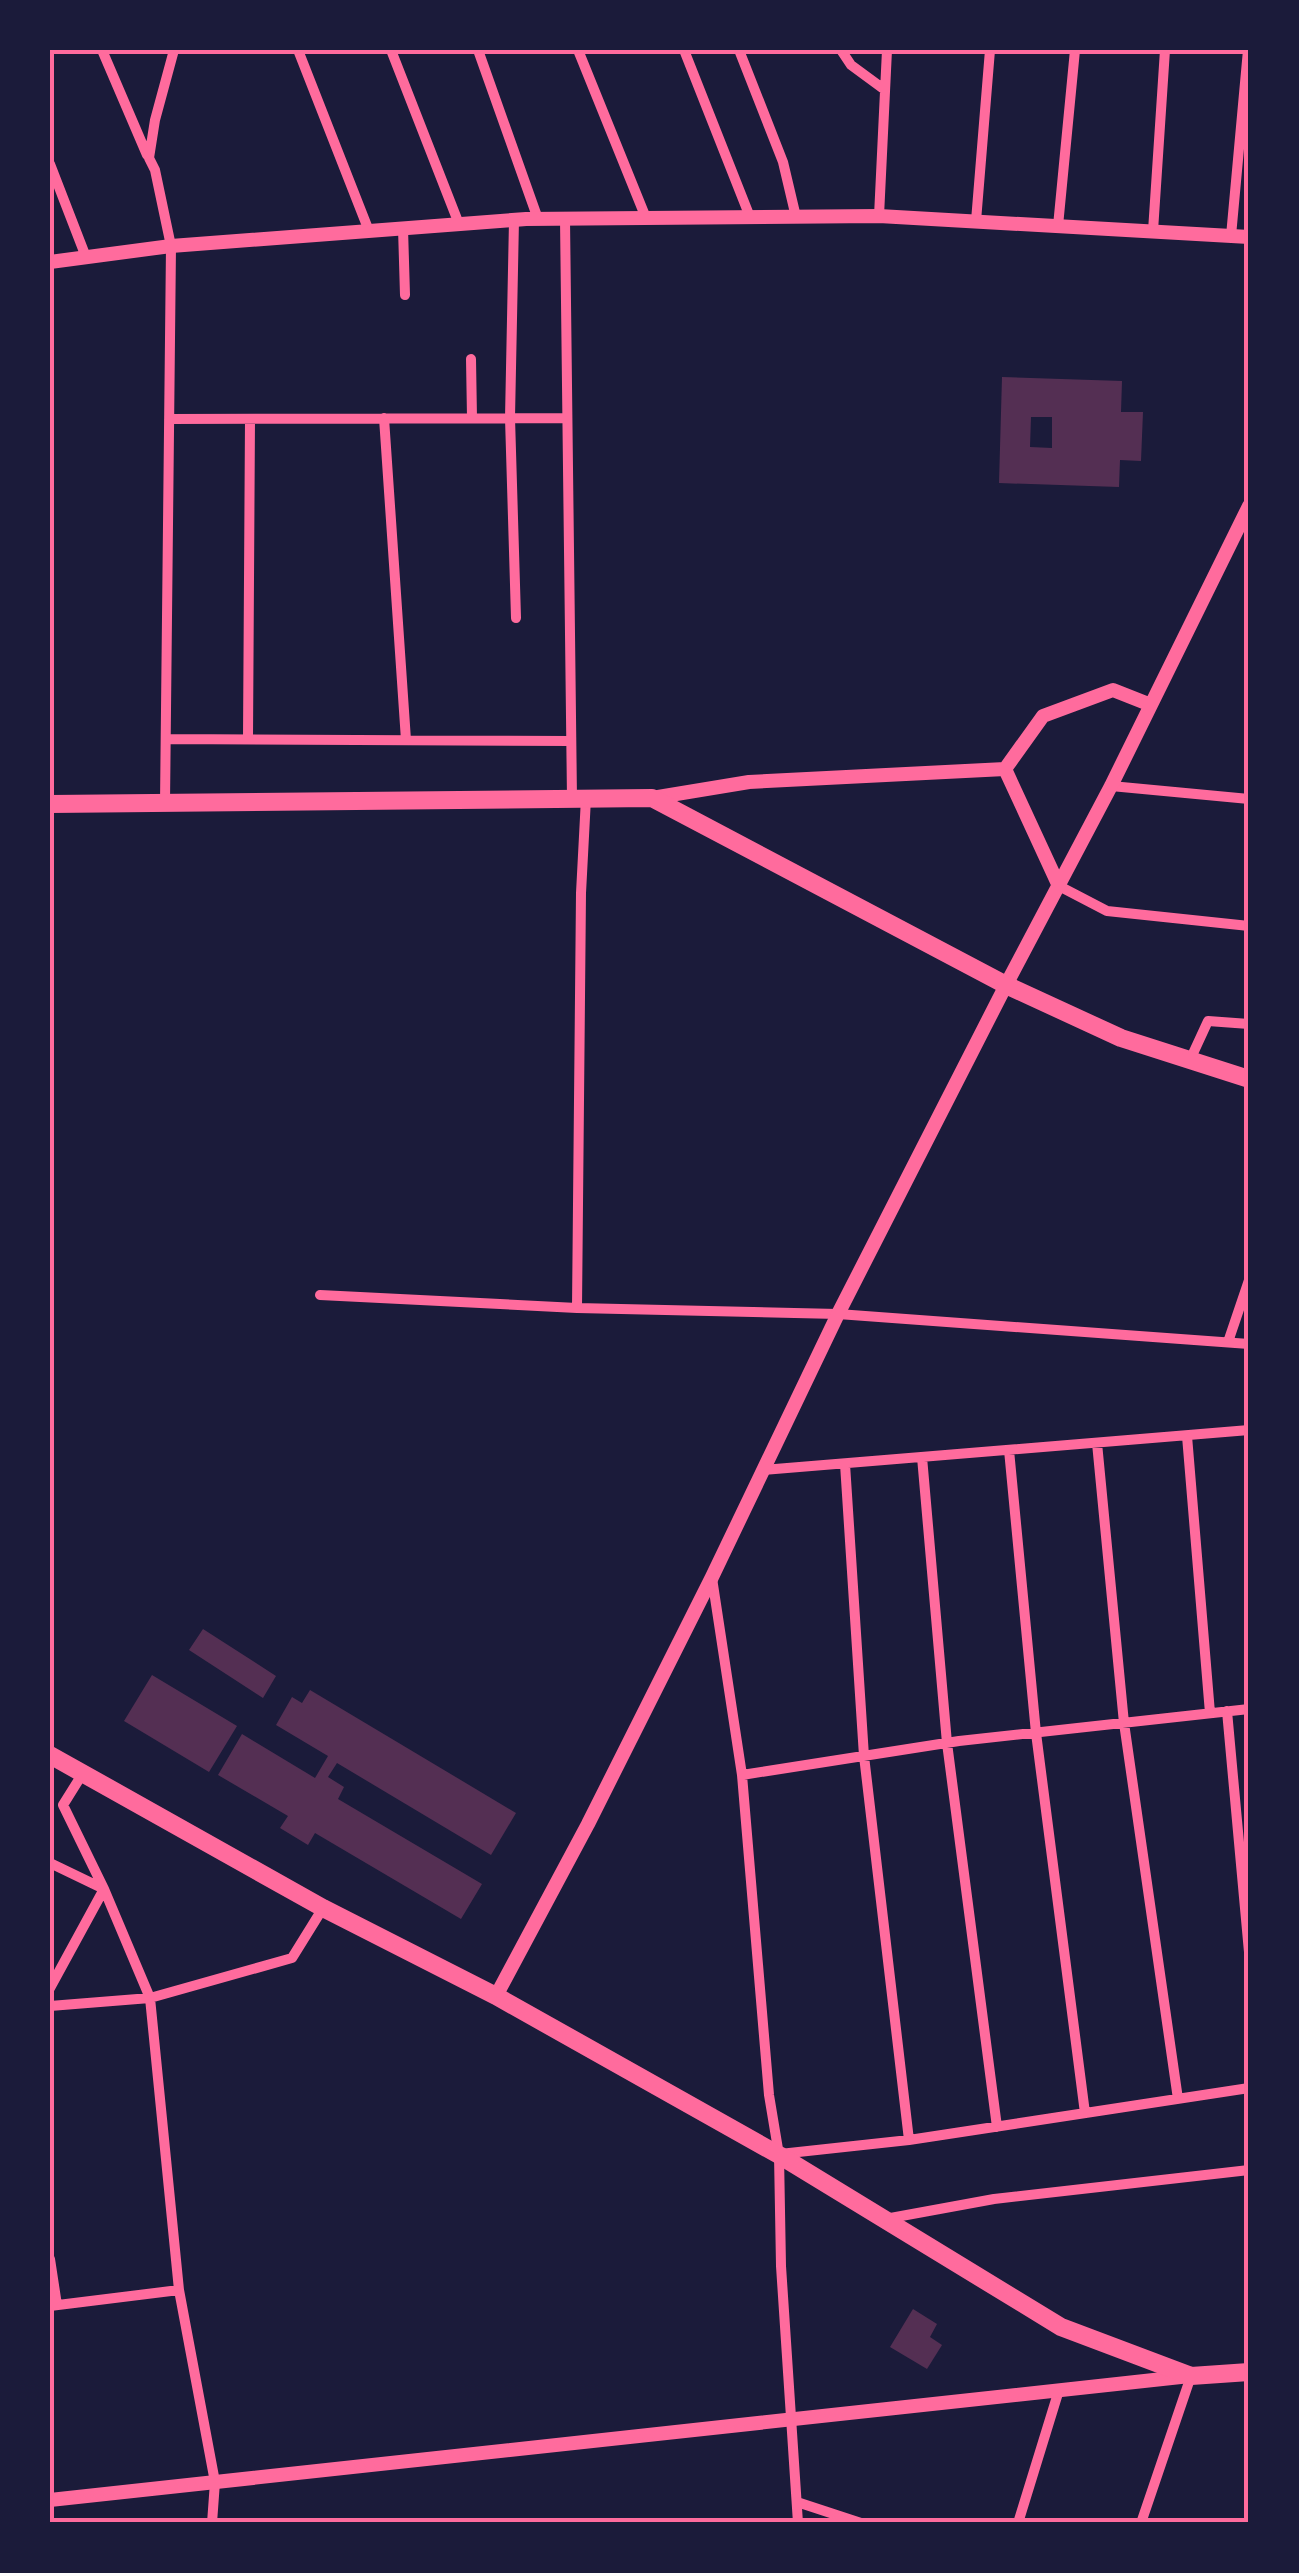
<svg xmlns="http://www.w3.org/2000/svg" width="1299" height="2573" viewBox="0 0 1299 2573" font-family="'Roboto Condensed',sans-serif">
<rect width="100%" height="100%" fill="#1b1b3a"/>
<path fill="#542f53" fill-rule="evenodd" d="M1002,377l120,4 -1,31h22l-2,49 -21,-1 -1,27 -120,-4zM1031,417h21v31l-22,-1z
M203,1629l73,47 -13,22 -74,-48z
M152,1675l85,51 -28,46 -85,-51z
M310,1690l206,123 -25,42 -154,-92 -9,14 16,10 -6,12 144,85 -21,35 -146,-86 -7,12 -28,-17 8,-12 -70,-41 24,-41 73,44 13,-22 -52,-31 16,-28 10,6z
M913,2309l24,15 -7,13 12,8 -15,24 -37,-22z"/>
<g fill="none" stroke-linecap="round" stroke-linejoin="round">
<path stroke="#ff6b9d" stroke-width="10" d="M102,50l45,105
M298,50l71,181
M391,50l68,174
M478,50l60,169
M578,50l68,168
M684,50l66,167
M739,50l44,112 13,55
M841,50l10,15 34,25
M50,164l36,93
M879,216l8,-166
M565,219l7,580
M514,220l-4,198 6,200
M976,221l14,-171
M1058,226l17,-176
M403,228l2,67
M1153,231l12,-181
M1231,236l17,-186
M471,359l1,59
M384,418l22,322
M169,419l398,-1
M166,739l405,2
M248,739l2,-320
M1111,786l138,13
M165,803l6,-557 -16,-76 -6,-12 6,-38 19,-70
M1059,886l48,25 142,15
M1190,1060l18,-39 41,3
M320,1295l257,13 261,6 411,30
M577,1308l4,-415 5,-95
M1228,1342l21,-62
M1187,1436l23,277
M1097,1443l27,280 54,376
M1009,1450l27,283 49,380
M922,1457l25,286 50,384
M845,1464l19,292 45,384
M763,1470l486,-40
M712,1578l30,197 27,320 10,60 2,111 17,257
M1227,1711l22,241
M83,1773l-20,32 41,84 46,109 29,292 36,192 -3,41
M742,1775l217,-34 290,-32
M50,1863l54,26 -54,99
M50,2006l100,-8 142,-40 31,-50
M780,2154l129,-14 340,-52
M885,2219l109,-20 255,-29
M50,2259l7,46
M50,2306l129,-16
M797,2502l64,21
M1018,2523l41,-133
M1141,2523l50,-147"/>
<path stroke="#ff6b9d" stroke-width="14" d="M50,262l121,-16 355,-27 353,-3 370,21
M1005,769l54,117
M652,798l97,-16 256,-13 38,-53 70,-26 38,15
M496,1996l92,-172 124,-247 126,-263 168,-329 105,-199 138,-280
M50,2500l1140,-124"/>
<path stroke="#ff6b9d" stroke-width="18" d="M50,804l602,-6 354,187 115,53 128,41
M50,1755l273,153 173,88 283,159 282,172 130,49 58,-4"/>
</g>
<rect width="1299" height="2573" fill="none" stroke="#1b1b3a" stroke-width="105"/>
<rect x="52" y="52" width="1194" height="2468" fill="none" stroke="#ff6b9d" stroke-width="4"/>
</svg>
